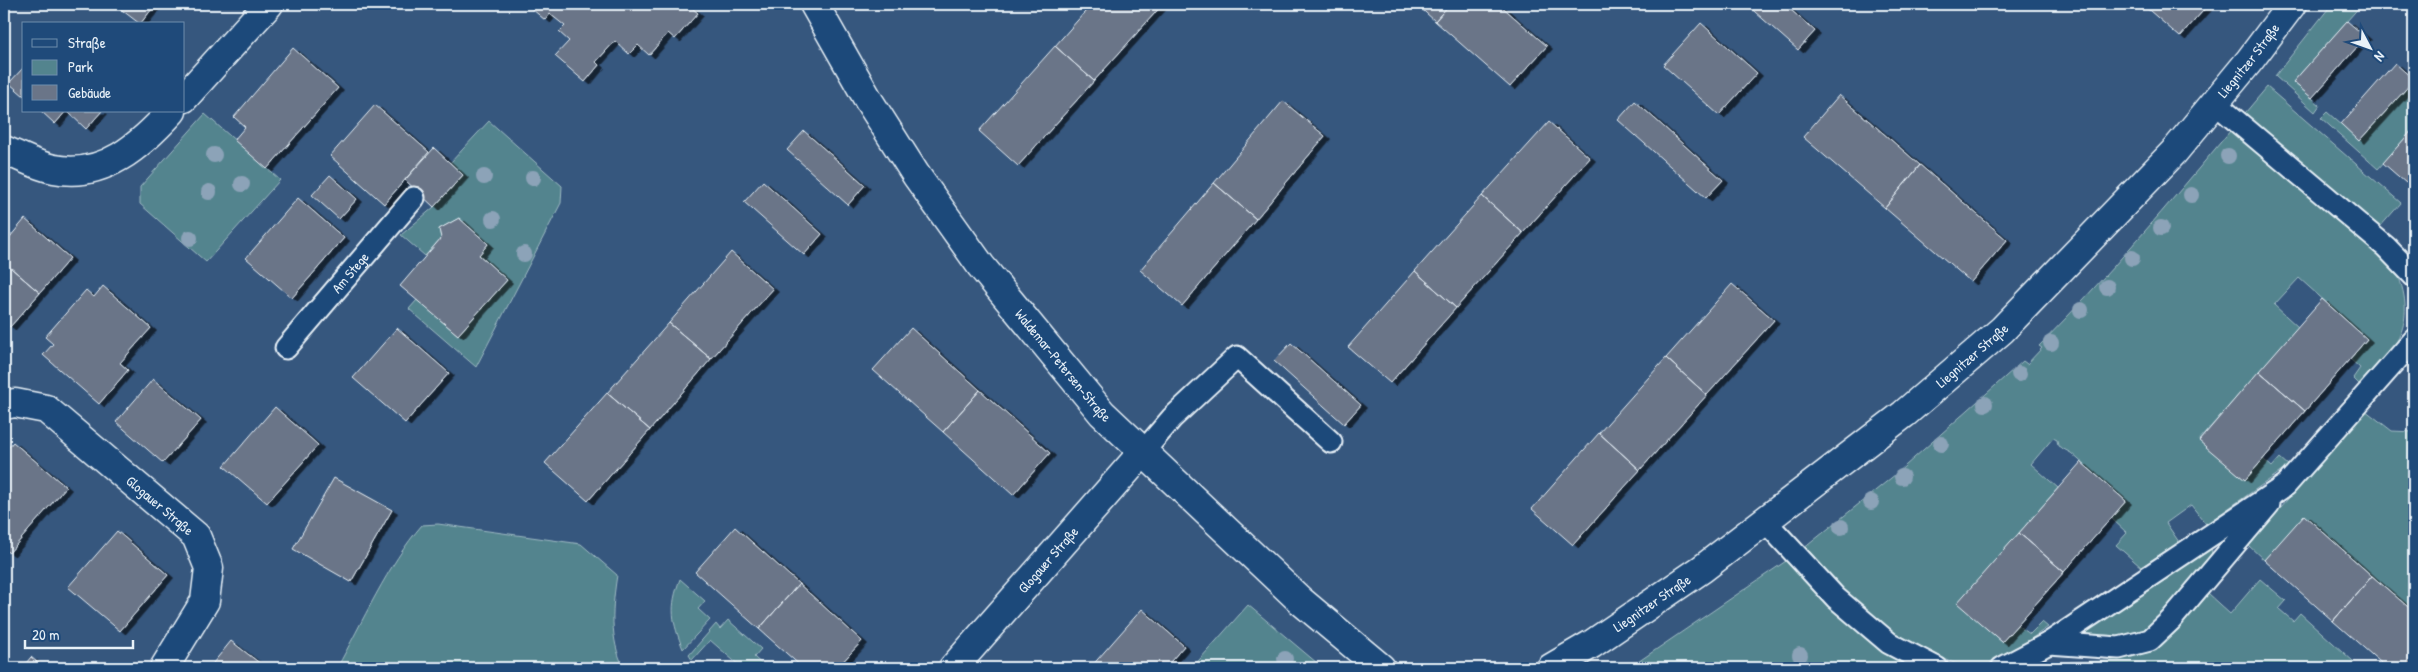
<svg xmlns="http://www.w3.org/2000/svg" width="2418" height="672" viewBox="0 0 2418 672" font-family="'Patrick Hand',sans-serif">
<defs>
<filter id="shadow"><feDropShadow dx="5.5" dy="3" stdDeviation="0" flood-color="#0009"/></filter>
</defs>
<rect width="100%" height="100%" fill="#36577e"/>
<filter id="ink" filterUnits="userSpaceOnUse"><feTurbulence type="fractalNoise" baseFrequency=".02" numOctaves="2"/><feDisplacementMap in="SourceGraphic" scale="10" xChannelSelector="R" yChannelSelector="G"/><feConvolveMatrix kernelMatrix="1 2 1 2 8 2 1 2 1" color-interpolation-filters="sRGB"/></filter>
<g filter="url(#ink)">
<path fill="#53848e" stroke="#9ebac3" d="M2332,4h30l-69,78 27,23 -5,7 -40,-36z
M2414,79v49l-36,41 -57,-51 6,-6 32,28z
M2267,87l134,116 -22,25 -134,-115z
M205,114l75,66 -74,82 -66,-58v-17z
M489,121l73,65 -1,17 -85,164 -67,-58 8,-9 41,35 48,-55 -27,-25 9,-11 -29,-26 -20,11 2,9 -16,18 -24,-21 33,-28 29,-32 -13,-12z
M2231,130l166,142c21,54 -1,74 -35,115l-9,-9 7,-10 -10,-9 17,-20 -68,-61 -25,27 24,22 -99,113 46,40 18,-21 9,8 8,-9 9,8 -83,58 -15,-19 -25,18 13,19 -38,25 -25,-22 11,-12 -16,-15 15,-17 -55,-48 -13,-7 -1,-6 -4,-2 -22,26 27,24 -100,115 44,39 15,-17 13,9 12,-12 6,5c-12,8 -54,39 -64,41 -13,3 -25,-3 -37,-8 -60,-23 -100,-66 -144,-111l93,-75 127,-113 4,3 15,-16 -3,-2c68,-69 130,-142 192,-216z
M2365,410l27,21 22,1v180l-110,-96 -40,44 -16,-15z
M438,524l143,20 36,31c-5,32 -8,64 7,93h-287c25,-45 51,-104 85,-143z
M2208,547l4,3 -2,10 -55,67 -29,12 -39,-3 -3,-2 1,-3z
M1786,561c39,42 76,80 127,107h-284z
M680,579l25,22 -7,8 12,11 -27,29c-11,-28 -14,-41 -3,-70z
M2260,579l26,22 -7,8 14,12 7,-8 54,49 -5,6h-284l5,-6 39,-1 46,-10 53,-57 22,20z
M1248,605l75,63h-131z
M728,620l33,29 -7,8 12,11h-24l-32,-28 -18,20 -3,-5 27,-31 4,5z"/>
<path fill="#6a7588" stroke="#e8f1f8" filter="url(#shadow)" d="M114,4h42l-16,20z
M526,4h161l11,9 -23,26 -7,-6 -19,22 -11,-10 -9,9 -14,-13 -19,21 3,3 -14,17 -30,-26 14,-15 -10,-9 6,-6 -15,-12 -5,6z
M1092,4h71l-69,77 -39,-35z
M1416,4h34l-15,17z
M1450,4h49l48,42 -37,41 -75,-66z
M1746,4h38l31,27 -17,19z
M2142,4h67l-29,33z
M2347,21l19,16 -54,61 -19,-16z
M1701,23l56,50 -38,42 -56,-50z
M1055,46l39,35 -76,85 -39,-35z
M293,48l45,40 -71,81 -33,-29 11,-13 -11,-10z
M2395,63l19,17 -55,61 -18,-17z
M24,67v29l-15,-13z
M1839,95l81,70 -35,43 -82,-71z
M1283,101l42,35 -69,83 -42,-36z
M1635,101l88,79 -17,18 -88,-78z
M375,105l54,47 -45,52 -54,-48z
M41,111h25l-11,13z
M67,111h35l-16,18z
M1549,122l41,36 -67,75 -41,-37z
M2414,128v62l-31,-27z
M804,131l61,54 -17,20 -61,-55z
M434,148l29,27 -29,32 -29,-27z
M1920,165l87,75 -36,42 -86,-74z
M330,175l27,24 -18,20 -27,-24z
M763,181l59,53 -18,21 -60,-53z
M1214,183l42,36 -74,87 -42,-36z
M1482,196l41,37 -67,75 -41,-37z
M298,198l46,40 -52,60 -46,-40z
M459,218l29,26 -9,11 28,25 -49,55 -58,-49 41,-48 -2,-9z
M25,219l45,39 -30,35 -36,-31v-18z
M731,252l42,37 -62,70 -42,-36z
M4,262l36,31 -30,34 -6,-5z
M1415,271l41,37 -66,75 -42,-36z
M1732,284l42,36 -67,75 -41,-37z
M103,286l48,42 -31,35 8,7 -29,34 -56,-49 10,-11 -8,-7 41,-47 8,7z
M2322,299l45,40 -62,72 -46,-40z
M669,323l42,36 -61,71 -43,-37z
M397,328l52,45 -44,50 -52,-45z
M911,328l69,62 -37,42 -70,-62z
M1291,343l70,62 -17,19 -70,-63z
M1666,358l41,37 -67,75 -41,-37z
M2259,371l46,40 -60,69 -46,-39z
M153,379l48,41 -38,43 -47,-41z
M980,390l70,63 -37,42 -70,-63z
M607,393l43,37 -62,71 -43,-38z
M275,407l43,38 -51,58 -43,-37z
M1599,433l41,37 -67,75 -41,-36z
M13,442l53,45 -57,66 -5,-4v-96z
M2081,462l45,39 -62,71 -45,-39z
M334,478l58,32 -41,72 -58,-33z
M2304,515l68,61 -39,45 -69,-61z
M735,527l64,57 -40,45 -64,-57z
M117,531l51,44 -48,56 -52,-44z
M2019,533l45,39 -62,70 -45,-39z
M2372,576l42,36v56h-27l-54,-47z
M799,584l63,57 -25,27h-34l-44,-39z
M1142,609l42,37 -19,22h-75z
M231,641l35,27h-57z
M31,657l13,11h-22z"/>
<g fill="none" stroke-linecap="round" stroke-linejoin="round">
<defs>
<g id="service">
<path d="M2215,103l171,144 28,29"/>
<path id="s1" d="M286,348l128,-150"/>
<path d="M1143,452l29,-34 65,-61 94,85"/>
<path d="M1765,521l71,77 53,45 48,25"/>
<path d="M2049,643l70,5 31,-8 21,-20 98,-116"/>
<path d="M2002,668l47,-25 237,-158 128,-145"/>
</g>
<g id="minor">
<path id="s2" d="M814,4l55,97 47,74 65,91 121,147 199,188 80,67"/>
<path d="M184,98l85,-94"/>
<path d="M4,150c16,6 33,16 50,19 50,10 87,-24 118,-58"/>
<path id="s3" d="M4,405l11,-2 31,6 150,127 13,32 -4,33 -41,67"/>
<path id="s4" d="M953,668l190,-216"/>
<path id="s5" d="M1551,668l41,-24 110,-75 202,-155 98,-84 172,-178 76,-92 42,-56"/>
</g>
</defs>
<use href="#service" stroke="#e8f1f8" stroke-width="25"/>
<use href="#minor" stroke="#e8f1f8" stroke-width="31"/>
<use href="#service" stroke="#1f4a7a" stroke-width="21"/>
<use href="#minor" stroke="#1f4a7a" stroke-width="28"/>
</g>
<g fill="#8ca3b8">
<circle cx="214" cy="155" r="8"/>
<circle cx="2228" cy="156" r="8"/>
<circle cx="484" cy="177" r="8"/>
<circle cx="533" cy="178" r="8"/>
<circle cx="242" cy="184" r="8"/>
<circle cx="209" cy="192" r="8"/>
<circle cx="2191" cy="195" r="8"/>
<circle cx="493" cy="219" r="8"/>
<circle cx="2161" cy="228" r="8"/>
<circle cx="190" cy="238" r="8"/>
<circle cx="524" cy="254" r="8"/>
<circle cx="2132" cy="258" r="8"/>
<circle cx="2107" cy="287" r="8"/>
<circle cx="2081" cy="310" r="8"/>
<circle cx="2051" cy="343" r="8"/>
<circle cx="2019" cy="374" r="8"/>
<circle cx="1985" cy="404" r="8"/>
<circle cx="1941" cy="444" r="8"/>
<circle cx="1902" cy="477" r="8"/>
<circle cx="1871" cy="502" r="8"/>
<circle cx="1841" cy="527" r="8"/>
<circle cx="1800" cy="655" r="8"/>
<circle cx="1285" cy="659" r="8"/>
</g>
</g>
<g text-anchor="middle" stroke-width="4" stroke-linejoin="round" paint-order="stroke">
<g font-size="14" fill="#e8f1f8" stroke="#1f4a7a">
<text dy="5" stroke="none"><textPath href="#s5" startOffset="930">Liegnitzer Straße</textPath></text>
<text dy="5" stroke="none"><textPath href="#s1" startOffset="99">Am Stege</textPath></text>
<text dy="5" stroke="none"><textPath href="#s5" startOffset="525">Liegnitzer Straße</textPath></text>
<text dy="5" stroke="none"><textPath href="#s2" startOffset="440">Waldemar-Petersen-Straße</textPath></text>
<text dy="5" stroke="none"><textPath href="#s3" startOffset="192">Glogauer Straße</textPath></text>
<text dy="5" stroke="none"><textPath href="#s4" startOffset="144">Glogauer Straße</textPath></text>
<text dy="5" stroke="none"><textPath href="#s5" startOffset="120">Liegnitzer Straße</textPath></text>
</g>
</g>
<rect width="2418" height="672" fill="none" stroke="#1f4a7a" stroke-width="20"/>
<rect x="10" y="10" width="2398" height="652" fill="none" stroke="#e8f1f8" stroke-width="2" filter="url(#ink)"/>
<rect x="22" y="22" width="162" height="90" fill="#1f4a7a" stroke="#6f8dac"/>
<rect x="32" y="39" width="25" height="8" fill="#1f4a7a" stroke="#6f8dac"/>
<text x="68" y="48" font-size="15" fill="#e8f1f8">Straße</text>
<rect x="32" y="60" width="25" height="15" fill="#53848e" stroke="#6f8dac"/>
<text x="68" y="72" font-size="15" fill="#e8f1f8">Park</text>
<rect x="32" y="85" width="25" height="15" fill="#6a7588" stroke="#6f8dac"/>
<text x="68" y="98" font-size="15" fill="#e8f1f8">Gebäude</text>
<g transform="translate(2370 48) rotate(131)" stroke="#1f4a7a" stroke-width="4" paint-order="stroke">
<path d="M0-4L9 19L0 12L-9 19Z" fill="#e8f1f8"/>
<text y="-8" font-size="14" font-weight="bold" text-anchor="middle" fill="#e8f1f8">N</text>
</g>
<path d="M25 640v8h108v-8" fill="none" stroke="#e8f1f8" stroke-width="2.5"/>
<text x="32" y="640" font-size="15" fill="#e8f1f8" stroke="#1f4a7a" stroke-width="4" paint-order="stroke">20 m</text>
</svg>
